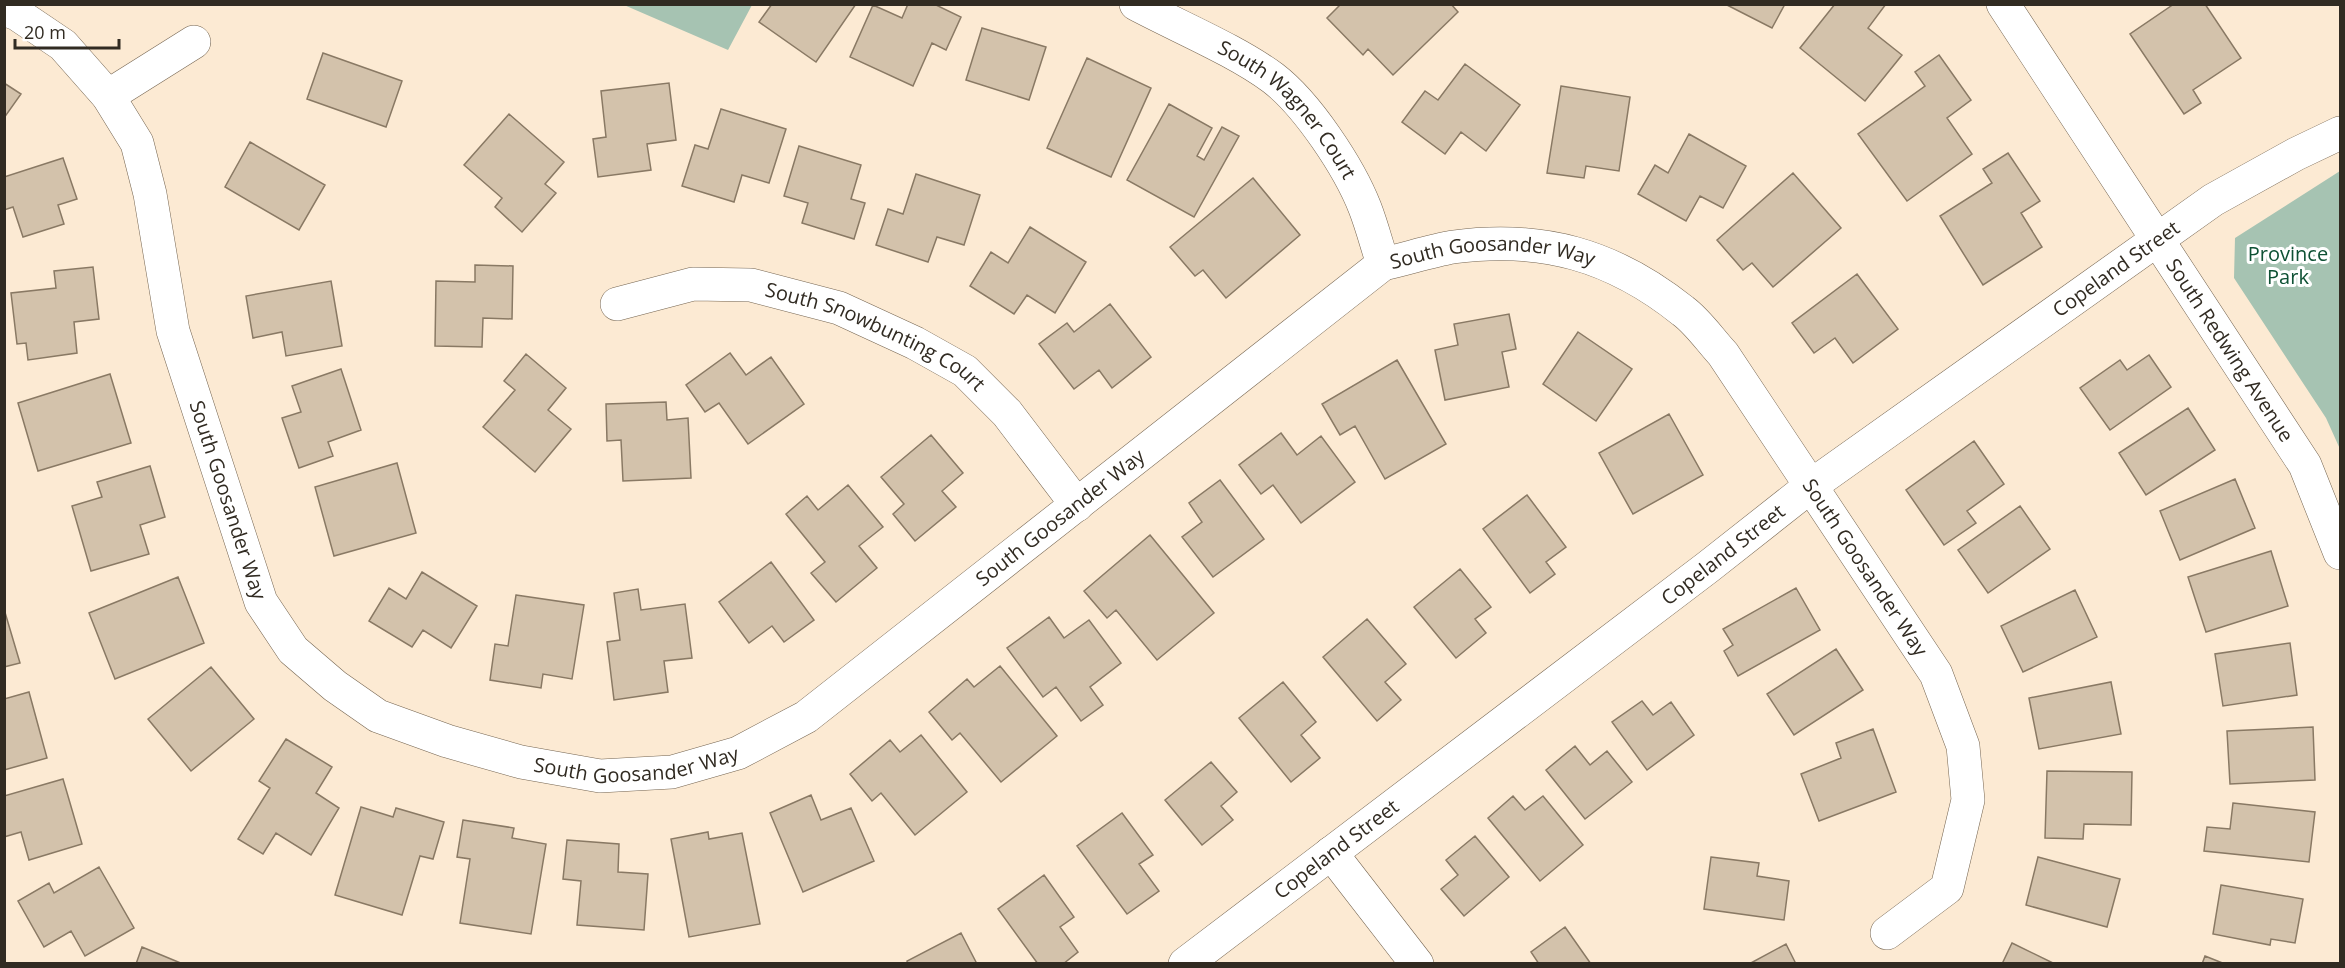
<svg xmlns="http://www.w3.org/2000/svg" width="2345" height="968" viewBox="0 0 2345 968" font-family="'Open Sans',sans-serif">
<rect width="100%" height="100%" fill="#fcead3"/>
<path fill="#a6c3b2" d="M624,5h128l-24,45z
M2340,171v278l-14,-31 -92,-140 1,-40z"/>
<path fill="#d3c2ab" stroke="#897964" stroke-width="1.5" d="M772,4h84l-40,58 -57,-40z
M908,4h26l27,13 -15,33 -14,-7 -19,43 -63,-29 23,-52 29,13z
M1341,4h110l7,8 -65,63 -25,-26 -5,6 -36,-37z
M1725,4h60l-13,24z
M1835,4h51l-18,24 34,27 -37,46 -65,-53z
M2174,4h31l36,54 -48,32 8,13 -17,11 -54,-80z
M982,28l64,19 -17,53 -63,-20z
M323,53l79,28 -16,46 -79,-28z
M1939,55l32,45 -24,18 25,36 -65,47 -49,-67 67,-48 -10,-14z
M1087,58l64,30 -40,89 -64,-29z
M1465,64l55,41 -34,46 -25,-19 -16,22 -43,-32 23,-31 13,9z
M4,83l17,11 -17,24z
M669,83l7,57 -29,4 4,26 -53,7 -5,-38 13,-2 -5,-46z
M1561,86l69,11 -11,74 -33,-5 -2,12 -37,-5z
M1169,104l43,24 -15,28 7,4 18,-33 17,9 -45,81 -67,-37z
M721,109l65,20 -17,54 -27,-8 -8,27 -52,-16 13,-41 13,4z
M509,114l55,48 -19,22 11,9 -34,39 -27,-25 7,-9 -38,-33z
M1689,134l57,32 -23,42 -23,-12 -14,25 -48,-27 17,-29 13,8z
M250,142l75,43 -26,45 -74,-43z
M799,146l62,19 -10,34 14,4 -11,36 -52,-16 6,-20 -24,-7z
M2008,153l32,48 -19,12 21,34 -59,38 -43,-69 52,-33 -9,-14z
M63,158l14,41 -19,6 6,19 -41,13 -10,-30 -9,3v-33z
M1793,173l48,55 -68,59 -21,-24 -9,7 -26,-30z
M916,174l64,21 -16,50 -27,-8 -9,25 -52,-17 12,-36 15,5z
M1253,178l47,57 -74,63 -23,-28 -8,6 -25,-29z
M1030,227l56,35 -31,51 -28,-18 -13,19 -44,-28 21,-34 17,11z
M475,265l38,1 -1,53 -29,-1 -1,29 -47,-1 1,-65 39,1z
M93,267l6,52 -25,3 3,31 -49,7 -2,-17 -9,1 -6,-51 45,-5 -2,-17z
M1857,274l41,55 -45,34 -18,-25 -21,15 -22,-30z
M331,281l11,65 -56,10 -4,-24 -29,6 -7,-42z
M1110,304l41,53 -39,31 -13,-18 -25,19 -35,-45 28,-21 7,9z
M1509,314l7,35 -14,3 7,35 -64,13 -10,-50 23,-5 -4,-21z
M1578,332l54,37 -36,52 -53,-37z
M730,353l16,22 25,-18 33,47 -56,40 -29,-41 -14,9 -19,-27z
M526,354l40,34 -18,22 23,19 -36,43 -52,-45 32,-37 -11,-9z
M2149,355l22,32 -61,43 -30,-42 40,-28 7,10z
M1397,360l49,84 -61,35 -30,-53 -15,9 -18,-31z
M341,369l20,61 -33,12 5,14 -34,12 -17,-50 19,-6 -9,-26z
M110,374l21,69 -93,28 -20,-68z
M666,402l1,18 21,-2 3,60 -68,3 -2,-41 -14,1 -1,-37z
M2188,408l27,42 -69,45 -27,-42z
M1669,414l34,61 -70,39 -34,-61z
M1281,433l16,22 24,-19 34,46 -54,41 -28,-38 -12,9 -22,-29z
M931,435l32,38 -21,18 14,16 -41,34 -22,-27 11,-10 -23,-27z
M1974,441l30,43 -37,27 9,12 -32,22 -38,-55z
M397,463l19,70 -82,23 -19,-69z
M150,466l15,51 -25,8 9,29 -58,17 -19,-65 30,-9 -5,-15z
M2235,479l20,49 -75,32 -20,-49z
M1220,480l44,59 -51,38 -31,-40 20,-15 -13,-19z
M848,485l35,42 -24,19 18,22 -41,34 -25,-29 14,-11 -39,-48 21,-18 11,14z
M1527,495l39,52 -20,15 9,12 -25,19 -47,-64z
M2020,506l30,43 -62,44 -30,-43z
M1150,535l64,78 -57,47 -41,-50 -9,8 -23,-27z
M2271,551l17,55 -82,26 -18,-55z
M771,562l43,58 -30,22 -12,-16 -23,17 -30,-41z
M1460,569l31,38 -16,12 11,14 -30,25 -42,-51z
M422,572l55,34 -26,42 -28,-18 -11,17 -43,-26 20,-33 17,11z
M178,577l26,66 -89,36 -26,-66z
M1796,588l24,42 -82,46 -14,-25 9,-6 -10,-16z
M638,589l3,21 44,-6 7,54 -28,3 4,31 -54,8 -7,-58 13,-2 -6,-47z
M2075,590l22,47 -74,35 -22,-46z
M516,595l68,10 -12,74 -29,-5 -2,14 -51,-8 5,-36 13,2z
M4,609l16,54 -16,4z
M1049,617l15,21 25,-18 32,43 -31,24 13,18 -22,16 -25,-34 -13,10 -36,-49z
M1367,619l39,45 -21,18 16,18 -24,21 -54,-64z
M2290,643l7,52 -74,11 -8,-52z
M1836,649l27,41 -69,45 -27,-41z
M1000,666l57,70 -56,46 -41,-49 -8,7 -23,-28 38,-33 7,8z
M211,667l43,52 -63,52 -43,-52z
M1283,682l33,40 -15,13 19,23 -29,24 -52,-64z
M2111,682l10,52 -82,15 -10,-51z
M29,692l18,66 -43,12v-71z
M1642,701l11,14 18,-13 23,33 -47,35 -35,-48z
M2313,727l2,53 -85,4 -3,-53z
M1873,729l23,63 -77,29 -18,-47 40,-16 -5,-15z
M921,735l46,57 -52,43 -34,-42 -9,8 -22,-27 40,-34 10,12z
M286,739l46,28 -16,26 23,15 -28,47 -35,-22 -13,21 -25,-15 32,-51 -11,-7z
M1575,746l15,19 17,-14 25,31 -47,37 -39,-49z
M1211,762l26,30 -16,14 12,14 -31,25 -37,-45z
M2047,771l85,1 -1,53 -47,-1 -1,15 -38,-1z
M63,779l19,65 -53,16 -8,-28 -17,5v-41z
M811,795l10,25 30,-12 23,53 -71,31 -33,-79z
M1513,796l12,14 18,-14 40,49 -43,36 -52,-63z
M2233,803l82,9 -6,50 -105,-11 3,-24 23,2z
M361,807l32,10 3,-9 48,14 -11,37 -13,-3 -18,59 -67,-20z
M1122,813l31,42 -14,9 20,27 -32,23 -50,-68z
M463,820l51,8 -2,10 34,6 -15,90 -71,-11 10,-64 -13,-2z
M708,832l1,7 33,-6 18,91 -71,13 -18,-98z
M1475,836l34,41 -45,39 -23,-27 17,-14 -12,-15z
M567,840l52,4 -1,28 30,2 -4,56 -67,-5 4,-44 -18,-2z
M1711,857l48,6 -2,13 32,5 -5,39 -80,-11z
M2038,857l82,22 -13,48 -81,-22z
M99,867l35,61 -49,28 -14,-25 -27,16 -26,-46 31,-18 5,10z
M1044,875l30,42 -14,10 18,25 -15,12h-25l-40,-55z
M2221,885l82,14 -8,44 -24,-4 -1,6 -57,-11z
M1565,927l26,37h-52l-8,-12z
M961,933l16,31h-69l-1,-3z
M2012,943l43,21h-53z
M1786,944l10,20h-47z
M142,947l41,17h-47z
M2205,956l20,8h-23z"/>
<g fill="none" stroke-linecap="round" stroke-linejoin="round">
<defs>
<g id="street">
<path id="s1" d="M1136,4c43,23 99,46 137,74 34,26 76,89 92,130 7,18 12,38 18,56"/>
<path id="s2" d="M2003,4l302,461 35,88"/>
<path id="s3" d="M4,9l13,5 46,31 45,51 29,47 13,51 23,137 88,271 32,48 42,36 43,30 69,25 74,21 79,14 72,-4 66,-19 68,-36 577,-453c23,-5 47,-13 70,-17 89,-12 160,8 230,64 15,11 27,29 40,43l213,320 27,72 5,54 -21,88 -60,45"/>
<path d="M108,96l86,-54"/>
<path id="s4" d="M617,304l76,-20 58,1 88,23 76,35 50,28 42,42 70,92"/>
<path d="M1331,853l86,111"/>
<path id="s5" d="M1185,964l523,-397 104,-82 401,-285 83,-46 44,-21"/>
</g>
</defs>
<use href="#street" stroke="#756551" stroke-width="34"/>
<use href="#street" stroke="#fff" stroke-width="33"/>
</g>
<g text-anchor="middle" stroke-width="6" stroke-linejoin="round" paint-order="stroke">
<g font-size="20" fill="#312b22" stroke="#fff">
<text dy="7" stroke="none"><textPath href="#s1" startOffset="188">South Wagner Court</textPath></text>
<text dy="7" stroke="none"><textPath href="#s3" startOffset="2128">South Goosander Way</textPath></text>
<text dy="7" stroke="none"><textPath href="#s5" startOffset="1162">Copeland Street</textPath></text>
<text dy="7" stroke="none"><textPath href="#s4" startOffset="272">South Snowbunting Court</textPath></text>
<text dy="7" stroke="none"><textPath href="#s2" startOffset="414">South Redwing Avenue</textPath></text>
<text dy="7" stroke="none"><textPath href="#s3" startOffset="562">South Goosander Way</textPath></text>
<text dy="7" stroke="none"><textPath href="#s3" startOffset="1606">South Goosander Way</textPath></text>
<text dy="7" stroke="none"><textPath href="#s5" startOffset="676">Copeland Street</textPath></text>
<text dy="7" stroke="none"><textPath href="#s3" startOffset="2650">South Goosander Way</textPath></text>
<text dy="7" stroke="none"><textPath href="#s3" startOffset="1102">South Goosander Way</textPath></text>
<text dy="7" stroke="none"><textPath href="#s5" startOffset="190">Copeland Street</textPath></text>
</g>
<g font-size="20" fill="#0e5134" stroke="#fff">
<text x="2288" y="261">Province<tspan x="2288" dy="23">Park</tspan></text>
</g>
</g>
<rect width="2345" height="968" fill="none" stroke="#312b22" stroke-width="12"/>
<path d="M15 39v9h104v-9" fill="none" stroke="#312b22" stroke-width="3"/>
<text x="24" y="39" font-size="18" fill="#312b22" stroke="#ffffff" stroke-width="4.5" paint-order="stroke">20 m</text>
</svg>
